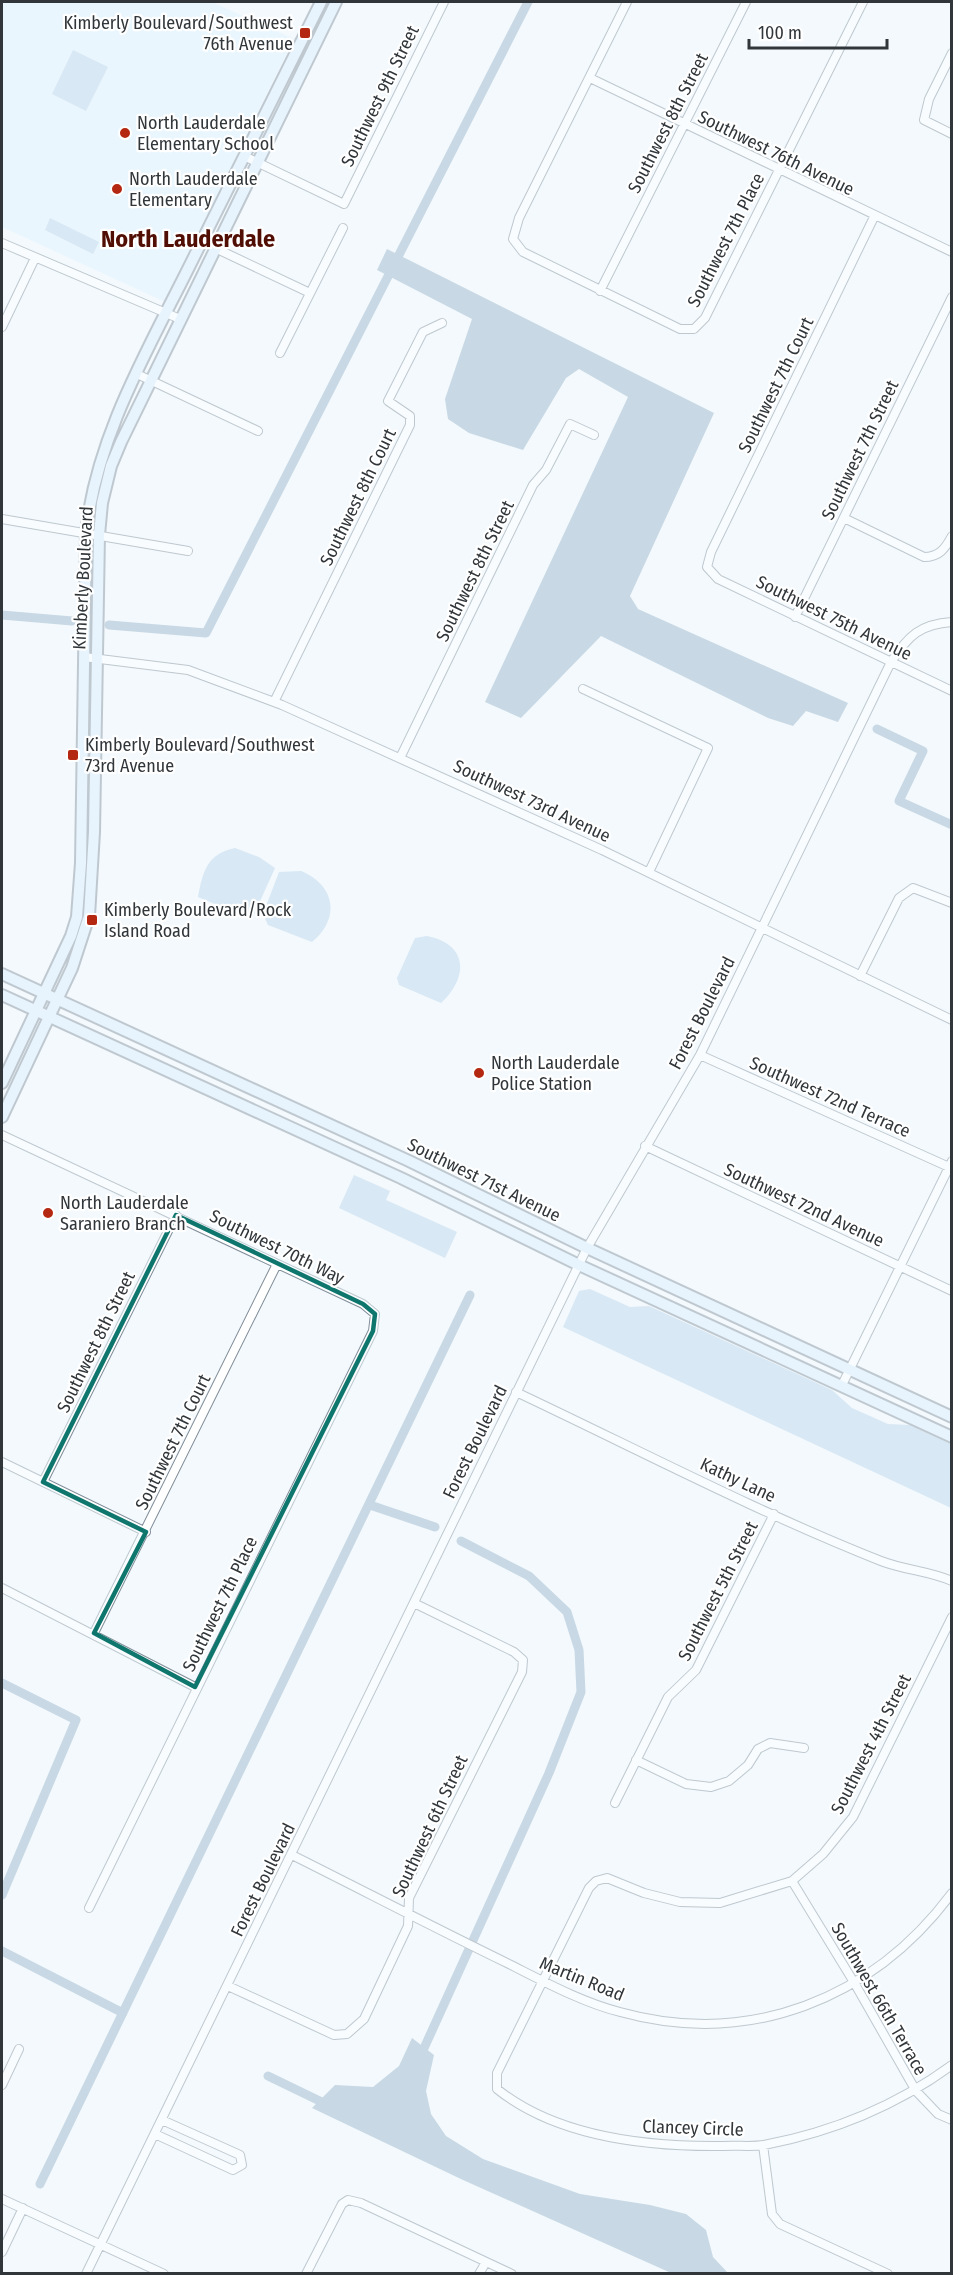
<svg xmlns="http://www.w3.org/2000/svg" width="953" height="2275" viewBox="0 0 953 2275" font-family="'Fira Sans Condensed',sans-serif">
<rect width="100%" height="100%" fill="#f3f9fd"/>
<path fill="#e1f1ff" d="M2,2h210l82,37 -129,263 -163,-75z"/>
<path fill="#b9d2e9" d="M73,50l35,17 -22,44 -34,-17z
M50,218l49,24 -6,12 -48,-24z
M235,848l24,9 16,11 -23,51 -54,-22c5,-26 9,-43 37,-49z
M301,871c34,14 40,47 11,71l-44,-17 -5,-11 16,-42z
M427,936c41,8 42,41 14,67l-42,-18 -2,-7 18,-40z
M354,1175l36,16 -4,9 71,32 -12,26 -106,-50z
M590,1289l40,18 19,-1 183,84 20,18 36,16 22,1 41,19v64l-388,-181 16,-36z"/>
<path fill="#96b0c6" d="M387,249l327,164 -84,183 8,13 210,94 -10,19 -32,-11 -13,15 -25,-8 -167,-82 -80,82 -36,-16 143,-305 -49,-28 -13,9 -43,72 -54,-17 -21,-14 -3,-20 27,-80 -95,-49z
M412,2038l22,17 -8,36 5,23 15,22 37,23 97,35 70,11 36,9 20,16 7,27 15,16h-57l-208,-93 -151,-72 23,-23 38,2 26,-21z"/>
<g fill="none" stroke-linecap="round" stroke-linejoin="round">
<path stroke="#96b0c6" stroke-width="9" d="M2,615l70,6
M109,625l97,8 322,-631
M877,729l46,22 -24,50 53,24
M370,1505l65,22
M2,1683l74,37 -74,175
M2,1951l121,62
M420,2057l129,-284 32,-81 -2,-42 -12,-38 -38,-36 -68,-35
M268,2076l60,29
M40,2184l430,-889"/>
<defs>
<path id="street" d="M627,2l-108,216 -6,21 10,13 157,77h14l11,-11 158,-316
M952,53l-23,46 -5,21 28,14
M590,78l362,174
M244,156l100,48 100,-202
M874,217l-163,335 -4,15 11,12 234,112
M2,243l178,76
M215,248l95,45
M600,291l146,-289
M2,327l33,-69
M280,353l63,-125
M137,374l121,57
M844,518l80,39c15,0 21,-8 28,-21
M2,519l186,32
M795,617l157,-320
M84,657l104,13 94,35 320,145 350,170
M583,689l125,59 -59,124
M274,702l136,-277v-9l-22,-15 35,-69 19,-9
M400,758l133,-273 13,-15 24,-46 24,11
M860,976l39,-78 14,-10 39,15
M700,1055l249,112
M2,1135l361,169 12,10 -2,17 -284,577
M645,1146l307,145
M842,1385l110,-224
M516,1392c121,57 241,120 365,169 23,9 48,10 71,20
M2,1462l144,70
M43,1482l133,-267
M2,1588l193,99
M952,1617l-99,200 -30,37 -31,27 -72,22 -40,-1 -36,-9 -37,-15 -11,3 -7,7 -92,185v16c61,49 151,58 226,57 13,-1 28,1 41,-1 68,-13 132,-39 188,-80
M94,1633l183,-369
M636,1760l50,24 25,3 18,-6 19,-16 10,-16 12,-6 34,5
M615,1803l53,-106 28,-27 78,-156
M292,1855c72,36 143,73 215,108 36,18 74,39 113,49 130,36 253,-13 332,-119
M792,1881l63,103 61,107 22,23 14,6
M228,1986l106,49 13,-1 17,-15 44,-93 1,-28 113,-226 1,-12 -9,-8 -100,-49
M2,2085l17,-36
M155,2134l78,36 9,-5 -2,-10 -78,-35
M763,2145l9,69 8,10 108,50
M2,2199l162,75
M2,2252l21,-44
M86,2274l501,-1026 113,-193 191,-393c17,-26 29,-38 61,-40
M306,2274l36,-70 6,-4 13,3 151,71
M479,2274l7,-12"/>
<path id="secondary" d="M2,974l407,187 178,87 365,169
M2,995l399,183 178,87 373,172
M2,1083l69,-147 6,-19 4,-54 5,-330c10,-94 59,-178 101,-262 45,-90 90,-180 134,-269
M2,1117l70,-149 17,-52 5,-84 5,-297 3,-32 9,-37 10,-24 215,-440"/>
</defs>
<use href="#street" stroke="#818d98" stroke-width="10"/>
<use href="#secondary" stroke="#818d98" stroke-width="14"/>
<use href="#street" stroke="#fff" stroke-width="8"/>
<use href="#secondary" stroke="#daeefe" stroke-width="10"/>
</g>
<path d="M0 0H953V2275H0ZM176,1215l187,89 12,10 -2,17 -178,356 -101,-54 52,-101 -103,-50z" fill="#f3f9fd" fill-opacity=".55" fill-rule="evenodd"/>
<path fill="none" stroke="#0f766e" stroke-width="4.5" stroke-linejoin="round" d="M176,1215l187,89 12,10 -2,17 -178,356 -101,-54 52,-101 -103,-50z"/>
<g fill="#b42812" stroke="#fff" stroke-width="2">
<rect x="299" y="27" width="12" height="12" rx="3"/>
<circle cx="125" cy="133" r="6"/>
<circle cx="117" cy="189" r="6"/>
<rect x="67" y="749" width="12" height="12" rx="3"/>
<rect x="86" y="914" width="12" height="12" rx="3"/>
<circle cx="479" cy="1073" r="6"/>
<circle cx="48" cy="1213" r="6"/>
</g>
<g text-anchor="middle" stroke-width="4.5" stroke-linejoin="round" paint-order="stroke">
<g font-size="18" fill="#31363a" stroke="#fff" text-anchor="start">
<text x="293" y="29" text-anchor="end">Kimberly Boulevard/Southwest<tspan x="293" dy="21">76th Avenue</tspan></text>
<text x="137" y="129">North Lauderdale<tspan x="137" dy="21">Elementary School</tspan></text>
<text x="129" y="185">North Lauderdale<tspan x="129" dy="21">Elementary</tspan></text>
<text x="85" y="751">Kimberly Boulevard/Southwest<tspan x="85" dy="21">73rd Avenue</tspan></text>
<text x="104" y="916">Kimberly Boulevard/Rock<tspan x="104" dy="21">Island Road</tspan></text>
<text x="491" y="1069">North Lauderdale<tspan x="491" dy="21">Police Station</tspan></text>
<text x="60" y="1209">North Lauderdale<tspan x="60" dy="21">Saraniero Branch</tspan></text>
</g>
<g font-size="18" fill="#31363a" stroke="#fff">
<text transform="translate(380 96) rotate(-64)" y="6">Southwest 9th Street</text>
<text transform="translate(668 123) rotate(-63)" y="6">Southwest 8th Street</text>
<text transform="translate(776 153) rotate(26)" y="6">Southwest 76th Avenue</text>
<text transform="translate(726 240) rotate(-63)" y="6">Southwest 7th Place</text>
<text transform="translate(776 385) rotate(-64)" y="6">Southwest 7th Court</text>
<text transform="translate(860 450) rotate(-64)" y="6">Southwest 7th Street</text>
<text transform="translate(358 497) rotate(-64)" y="6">Southwest 8th Court</text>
<text transform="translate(475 571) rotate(-64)" y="6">Southwest 8th Street</text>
<text transform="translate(83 578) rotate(-87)" y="6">Kimberly Boulevard</text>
<text transform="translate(834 618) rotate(26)" y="6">Southwest 75th Avenue</text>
<text transform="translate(532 801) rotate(25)" y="6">Southwest 73rd Avenue</text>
<text transform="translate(702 1013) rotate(-63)" y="6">Forest Boulevard</text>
<text transform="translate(830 1097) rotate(24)" y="6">Southwest 72nd Terrace</text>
<text transform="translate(484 1180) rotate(26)" y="6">Southwest 71st Avenue</text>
<text transform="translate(804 1205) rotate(25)" y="6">Southwest 72nd Avenue</text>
<text transform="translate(277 1247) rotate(26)" y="6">Southwest 70th Way</text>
<text transform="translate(96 1342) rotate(-64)" y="6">Southwest 8th Street</text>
<text transform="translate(173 1442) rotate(-64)" y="6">Southwest 7th Court</text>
<text transform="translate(475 1442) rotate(-64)" y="6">Forest Boulevard</text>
<text transform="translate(738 1480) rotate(25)" y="6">Kathy Lane</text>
<text transform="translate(718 1591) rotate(-63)" y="6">Southwest 5th Street</text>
<text transform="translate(220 1604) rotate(-64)" y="6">Southwest 7th Place</text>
<text transform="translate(871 1744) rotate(-63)" y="6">Southwest 4th Street</text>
<text transform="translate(430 1826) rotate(-65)" y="6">Southwest 6th Street</text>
<text transform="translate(263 1880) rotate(-64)" y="6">Forest Boulevard</text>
<text transform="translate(582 1979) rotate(22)" y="6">Martin Road</text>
<text transform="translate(879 1999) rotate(60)" y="6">Southwest 66th Terrace</text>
<text transform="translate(693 2128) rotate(2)" y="6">Clancey Circle</text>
</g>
<g font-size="24" font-weight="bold" fill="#510e05" stroke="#fff">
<text x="188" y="247">North Lauderdale</text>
</g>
</g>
<rect width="953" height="2275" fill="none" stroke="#31363a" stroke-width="6"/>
<path d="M749 39v9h138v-9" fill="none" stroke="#31363a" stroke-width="3"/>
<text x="758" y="39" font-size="18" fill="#31363a" stroke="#ffffff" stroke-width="4.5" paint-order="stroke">100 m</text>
</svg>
